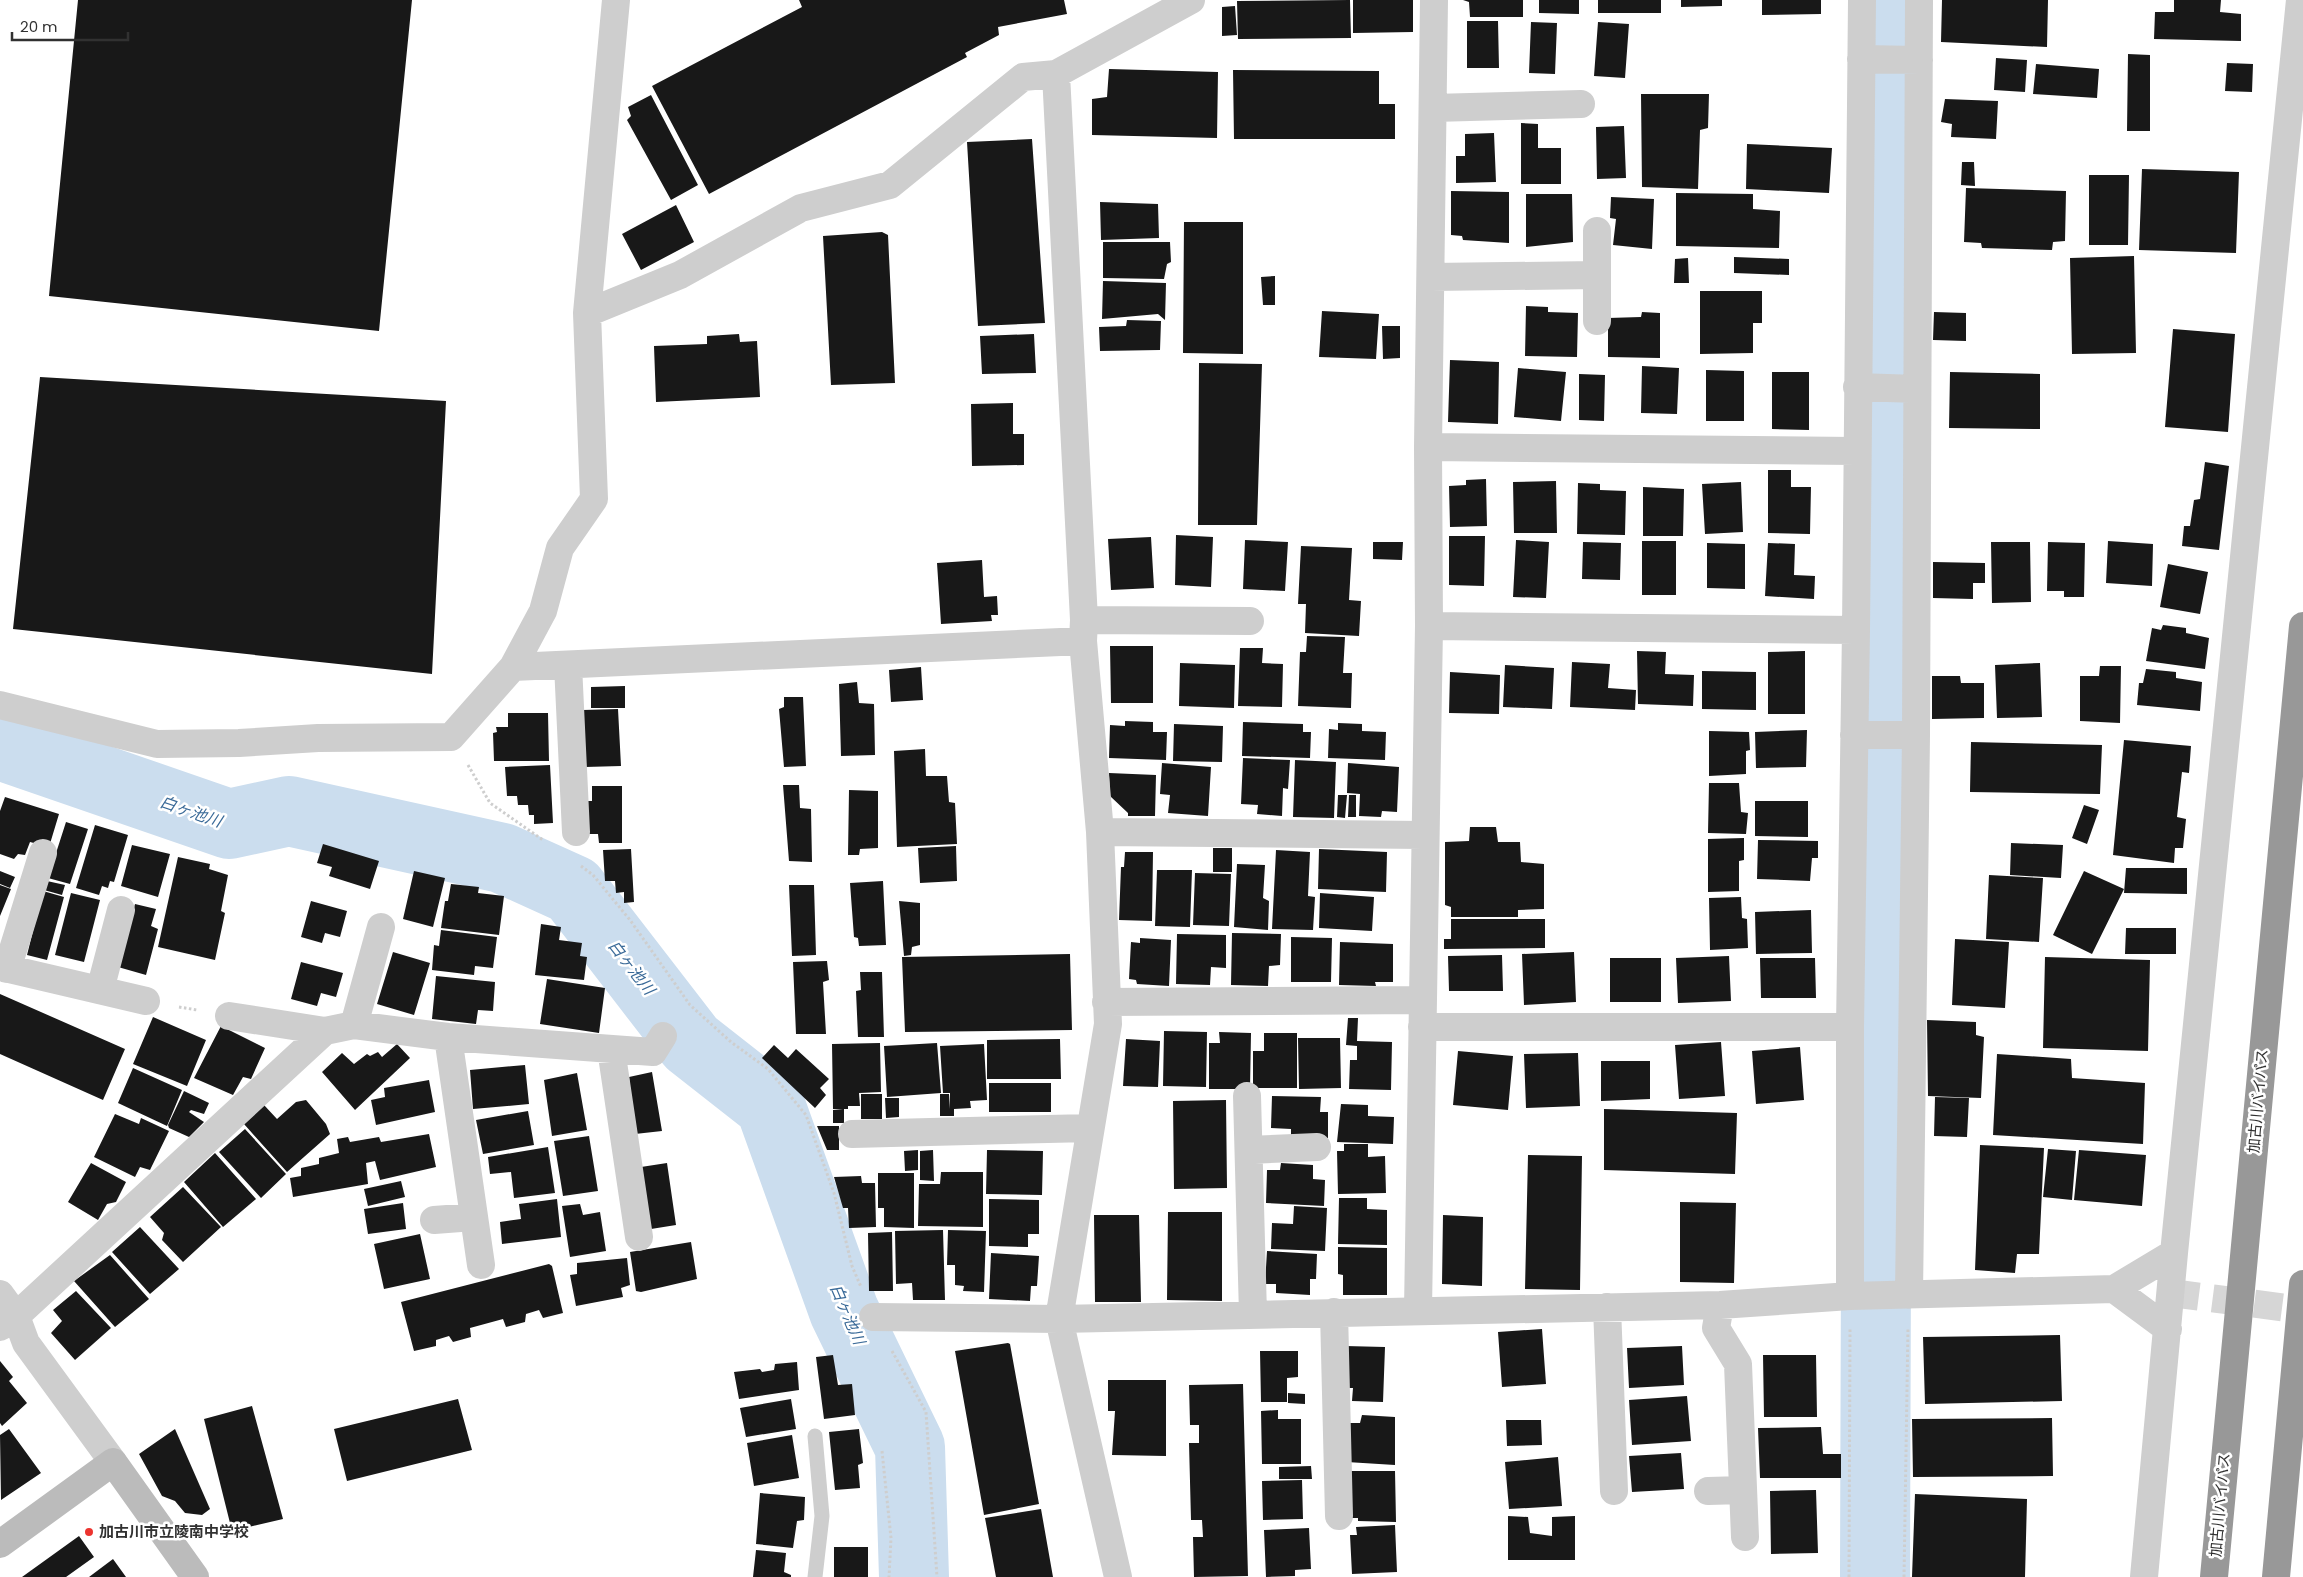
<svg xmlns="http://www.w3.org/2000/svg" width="2303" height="1577" viewBox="0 0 2303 1577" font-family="Poppins,'Noto Sans JP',sans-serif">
<rect width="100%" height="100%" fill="#fff"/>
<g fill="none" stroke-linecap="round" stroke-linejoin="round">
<path stroke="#cbddee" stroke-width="70" d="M0,745l229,79 60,-13 213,47 71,32 118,153 79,62 74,206 66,136 4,130
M1875,1577l1,-324 17,-1253"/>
</g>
<path fill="#181818" d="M78,0h334l-33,331 -330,-35z
M799,0h265l3,14 -69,13 1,8 -34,18 2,4 -258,137 -57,-108 150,-79z
M1350,0l1,38 -113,1 -1,-38z
M1353,0h60v32l-60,1z
M1463,0h60v17h-53l-1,-15z
M1539,0h40v14l-40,-1z
M1598,0h63v13h-63z
M1681,0h41v6l-41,1z
M1762,0h59v14l-59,1z
M1942,0h106l-1,47 -106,-5z
M2174,0h47l-1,12 21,2v27l-87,-2 1,-27h19z
M1235,6l2,29 -15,1v-29z
M1467,21h31l1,47h-32z
M1531,22l26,1 -2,51 -26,-1z
M1598,22l31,2 -4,54 -31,-2z
M2128,54l22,1v76h-23z
M1996,58l31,2 -2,32 -31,-2z
M2227,63l26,1 -1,28 -27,-1z
M2036,64l63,5 -2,29 -64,-4z
M1109,69l109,3 -1,66 -125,-3v-36l15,-2z
M1233,70l146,1v33h16v35h-161z
M1641,94h68l-1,34 -8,2 -2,59 -56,-2z
M651,95l47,90 -27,15 -44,-80 4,-4 -3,-9z
M1945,99l53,2 -2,38 -45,-2 1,-13 -11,-2z
M1521,123l17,1v24h23v36h-40z
M1624,126l2,52 -29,1 -1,-52z
M1494,133l2,49 -40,1v-27h9v-22z
M1032,139l13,184 -67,3 -11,-184z
M1747,144l85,4 -3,45 -83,-4z
M1962,162h12l1,24 -14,-1z
M2142,169l97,3 -3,81 -97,-3z
M2089,175h40l-1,70h-39z
M1966,188l100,3 -1,50 -12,1 -1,8 -70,-2 -1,-5 -17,-1z
M1451,191l58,1v51l-46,-3 -1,-4 -11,-1z
M1676,193l77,1v15l27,2 -1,37 -103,-2z
M1526,194h46l1,48 -47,5z
M1611,197l43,2 -2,50 -39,-4 3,-26 -6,-1z
M1100,202l58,2 1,34 -58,2z
M676,205l18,37 -53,28 -19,-36z
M1184,222h59v132l-60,-1z
M882,232l6,3 7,148 -64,2 -8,-149z
M1103,242h67l1,20 -4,2 -3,15 -61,-1z
M2134,256l2,97 -64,1 -2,-96z
M1734,257l55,2v16l-55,-2z
M1688,258l1,25h-15l1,-24z
M1275,276v29h-12l-2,-28z
M1103,281l63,2 -1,37 -7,-6 -56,5z
M1700,291h62v32h-9v30l-53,1z
M1526,306l22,1v5l30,1 -1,44 -52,-1z
M1322,311l57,3 -3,45 -57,-2z
M1642,312l18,1v45l-52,-1v-39l33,-1z
M1934,312l32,1v28l-33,-1z
M1127,320l34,1 -1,29 -60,1 -1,-24 27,-1z
M1382,326h18v32l-17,1z
M2173,329l62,5 -7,98 -63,-5z
M739,334l1,8 17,-1 3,56 -104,5 -2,-56 53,-2v-8z
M1034,334l2,39 -54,1 -2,-38z
M1450,360l49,2 -1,62 -50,-2z
M1199,363l63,1 -5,161h-59z
M1642,366l37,2 -2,46 -36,-1z
M1518,368l48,4 -5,49 -47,-4z
M1706,370l38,1v50h-38z
M1772,372h37v58l-37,-1z
M1950,372l90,2v55l-91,-1z
M1579,374l26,1 -1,46 -25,-1z
M40,377l406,24 -14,273 -419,-45z
M1013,403v31h11v31l-52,1 -1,-62z
M2205,462l24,4 -10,84 -37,-4 2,-20h6l4,-26 6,-1z
M1768,470h23v17h20l-1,47 -42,-1z
M1486,479l1,47 -37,1 -1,-41 17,-1v-5z
M1556,481l1,52h-43l-1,-51z
M1741,482l2,50 -38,2 -3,-50z
M1578,483l22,1v6l26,1 -1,44 -48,-1z
M1643,487l41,2 -1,47h-40z
M1176,535l37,2 -2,50 -36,-2z
M1449,536h36l-1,50 -35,-1z
M1151,537l3,51 -43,2 -3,-51z
M1245,540l43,2 -3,49 -42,-2z
M1516,540l33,2 -3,56 -33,-1z
M1642,541h34v54h-34z
M2108,541l45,3 -1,42 -46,-3z
M1373,542h30l-1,18 -29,-1z
M1583,542l38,1 -1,37 -38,-1z
M1991,542h39l1,60 -39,1z
M2048,542l37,1 -1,54h-20v-6h-17z
M1707,543l38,1v45l-38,-1z
M1768,543l27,1 -1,31 21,1 -1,23 -49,-3z
M1301,546l51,2 -3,52 12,1 -2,35 -54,-3 1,-29h-8z
M982,560l2,37 13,-1 1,19h-7l1,6 -51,3 -4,-61z
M1933,562l52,1v20h-12v16l-40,-1z
M2168,564l40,8 -8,42 -40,-7z
M2163,625l23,3v5l23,5 -4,31 -59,-8 6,-33 9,2z
M1307,636l38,1 -2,36h9l-1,35 -53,-2 2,-54h6z
M1110,646h43v57h-42z
M1240,648h23l-1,15 21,1 -1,43 -44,-1z
M1637,651l29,1 -1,22 29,1 -1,31 -55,-2z
M1805,651v63h-37v-62z
M1572,662l38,2 -2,24 28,2 -1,20 -65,-3z
M1180,663l55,2 -1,43 -55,-2z
M2040,663l2,54 -45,1 -2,-53z
M1505,665l49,3 -2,41 -49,-2z
M2100,666h21l-1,57 -40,-2v-45h19z
M921,667l2,33 -32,2 -2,-32z
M2146,669l30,3v6l26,4 -2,29 -63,-6 2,-22h4z
M1702,671l54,1v38l-54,-1z
M1450,672l50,3 -1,39 -50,-1z
M1932,676h28l1,7h23v35l-52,1z
M857,682l2,21 15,1 1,51 -34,1 -2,-72z
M625,686v22h-34v-21z
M784,697h19l3,69 -22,1 -5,-58 5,-2z
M618,709l3,57 -36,1 -2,-57z
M508,713h40l1,48h-55l-1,-28 4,-1 -1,-5h12z
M1125,721l28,1v10h14l-1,28 -57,-2 1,-33 15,1z
M1243,722l60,2v8h8l-1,26 -68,-2z
M1338,723l24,1v7l24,1 -1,28 -57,-2 1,-29 9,1z
M1174,724l49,2 -1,36 -49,-1z
M1807,730l-1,37 -50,1 -1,-36z
M1709,731l40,1 1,18 -4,1v23l-37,2z
M2124,740l67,6 -2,27 -7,-1 -5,45 9,2 -3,29h-8l-1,15 -61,-8z
M1971,742l131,3 -2,49 -130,-2z
M925,749l1,27h21l2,26 6,1 2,41 -60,3 -3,-96z
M1243,758l47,2 -2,29 -5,-1 -1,28 -25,-2 1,-9 -17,-1z
M1295,760l41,2 -2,56 -41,-1z
M1162,763l49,4 -3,49 -40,-3 2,-18 -10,-1z
M1348,763l51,4 -2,45 -15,-1 -1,6 -22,-1 1,-22 -13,-1z
M550,765l3,58 -19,1v-9h-5l-1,-10h-10l-1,-9h-10l-2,-29z
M1109,773l47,2 -1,41h-27v-3l-18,-17z
M1709,783h30l2,29 7,1 -2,21 -38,-1z
M783,785h16l1,23 11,1 1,53 -23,-1z
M592,786h30v57h-23l-1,-9h-10v-33h4z
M849,790l29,1v57l-18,1 -1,6h-11z
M1338,795h9l-2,23 -8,-1z
M1349,795h7v22h-8z
M5,797l54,17 -10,33 -19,-5 -5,13 -7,-1 -4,5 -14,-5v-43z
M1755,801h53v36l-53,-1z
M2084,805l15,5 -12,34 -15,-6z
M66,822l22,7 -18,55 -22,-6z
M95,825l33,10 -14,47 -4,-1 -2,7 -6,-2 -3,9 -23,-7z
M1470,827h26l2,15h22l1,20 23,2v45l-26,1v7h-67v-10l-6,-2v-63l24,-1z
M1744,838v22l-5,1v30l-31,1v-53z
M1758,840l60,1v17h-6l-2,23 -53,-2z
M2011,843l52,2 -2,33 -51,-3z
M323,844l56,17 -9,28 -41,-13 3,-9 -15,-4z
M132,845l38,9 -12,43 -37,-11z
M956,846l1,35 -37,2 -2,-35z
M1213,848h19v24h-19z
M631,849l3,53 -10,1v-11l-8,1 -1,-12h-10l-2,-31z
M1319,849l68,3 -1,40 -68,-3z
M1276,850l34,2 -2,44 7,1 -2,33 -41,-1z
M1125,852h28l-1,69 -33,-1 2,-53h3z
M178,857l32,7 -1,5 19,6 -7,36 4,2 -10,47 -57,-13z
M1237,864l28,1 -2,33 6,3 -1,29 -34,-3z
M2126,868h61v26l-63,-1z
M1157,870h35l-2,57 -35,-1z
M0,871l15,6 -5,11 -10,-4z
M414,871l31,7 -12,49 -30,-8z
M2084,871l40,18 -32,65 -39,-19z
M1195,873l36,1 -2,52 -36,-1z
M1989,875l54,3 -4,64 -53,-3z
M47,881l18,4 -3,10 -18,-5z
M883,881l3,64 -27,1 -1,-8 -4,-1 -4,-54z
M451,884l28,3 -1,6 26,3 -5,39 -58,-7 4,-27h3z
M0,885l11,4 -11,27z
M789,885h25l2,70 -24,1z
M43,891l21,6 -17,63 -20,-5z
M71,893l29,7 -16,62 -29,-7z
M1320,893l54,4 -2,34 -53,-3z
M1741,897l1,21 5,1 1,29 -38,2 -1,-52z
M311,901l36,10 -7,26 -15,-4 -3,10 -21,-6z
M899,901l21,2v42l-8,2 -1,8 -7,1z
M135,904l21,5 -5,17 7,3 -12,46 -28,-8z
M1811,910l1,43 -56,1 -1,-42z
M1451,919h94v29l-101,1v-10h7z
M541,924l20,3 -2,13 23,3 -2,13 7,1 -3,23 -49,-5z
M2126,928h50v26h-51z
M441,930l56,7 -4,31 -18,-2 -1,9 -42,-5 2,-25 5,1z
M1232,933l49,1 -1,31 -11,1 -1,20 -37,-1z
M1177,934l49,1v33l-15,-1 -1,18 -34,-1z
M1291,937l41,1 -1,44h-40z
M1140,938l31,2 -2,46 -32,-2 -1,-4 -7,-1 2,-37 9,1z
M1955,939l54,3 -4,66 -53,-3z
M1340,942l53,2v38h-18l1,4 -37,-1z
M393,952l37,11 -16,52 -37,-11z
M1574,952l2,50 -52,3 -2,-51z
M1070,954l2,76 -167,2 -3,-75z
M1502,955l1,36h-54l-1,-35z
M1729,956l2,45 -53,2 -2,-45z
M2045,957l105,3 -2,91 -105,-3z
M1610,958h51v44h-51z
M1760,958h55l1,40h-55z
M827,961l2,19 -6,2 3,52h-30l-3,-72z
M301,962l42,11 -7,24 -15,-4 -4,13 -26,-7z
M860,972h22l2,65h-26l-2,-46 5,-1z
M436,976l59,6 -2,29 -15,-1 -2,14 -44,-5z
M547,979l58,9 -6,45 -59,-9z
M0,994l125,55 -22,51 -103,-46z
M153,1017l53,23 -19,46 -54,-22z
M1348,1018h10l-1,23 35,1 -1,48 -42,-1 1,-29h7v-14l-11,-1z
M1927,1020l49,2v13l8,2 -3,61 -53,-2z
M221,1026l44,22 -14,31 -8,-2 -10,18 -39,-17z
M1164,1031l43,1 -1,55 -43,-1z
M1219,1032l32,1 -1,56h-41v-46h11z
M1264,1033h33v55h-44v-37h11z
M1298,1038h42l1,50 -42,1z
M1060,1039l1,40h-74v-39z
M1126,1039l34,2 -2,46 -35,-1z
M1721,1042l4,54 -46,3 -4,-54z
M880,1043l1,49 -22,1 1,13h-12v3h-4v14h-11v-13l10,-1h-10l-1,-65z
M937,1043l4,50 -54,4 -3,-51z
M397,1044l13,14 -55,52 -33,-38 20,-19 12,11 13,-10 3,2 8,-4 4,5z
M984,1044l3,56 -17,1 1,7 -17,1v7h-14v-22h9l1,15v-16h-7l-3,-47z
M774,1045l14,13 8,-9 33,30 -9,9 6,7 -11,13 -53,-50z
M1800,1047l4,53 -48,4 -4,-53z
M1458,1051l55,5 -5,54 -55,-5z
M1578,1053l2,53 -54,2 -2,-54z
M1997,1054l74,5 1,19 73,5 -2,61 -150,-9z
M1601,1061h49v38l-49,2z
M525,1065l4,39 -56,5 -3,-39z
M133,1068l49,22 -15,36 -49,-23z
M652,1072l10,59 -27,3 -6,-57z
M577,1073l10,57 -35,6 -8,-56z
M429,1080l6,32 -59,13 -5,-25 14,-3 -1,-9z
M989,1083h62v29h-62z
M184,1091l25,12 -5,11 -13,-4 -2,2 15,10 -15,15 -20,-9 -1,-3z
M861,1094h21v25h-21z
M1272,1096l49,1 -1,15h8v26l-37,-1v-8l-20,-1z
M1935,1097l34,1 -2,39 -33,-1z
M885,1098h14v19l-13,1z
M306,1100l20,24 4,10 -43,38 -43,-48 20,-19 13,14 19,-17z
M1226,1100l1,88 -53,1 -1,-88z
M1341,1104l27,1v11l26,1 -1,27 -56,-2z
M1604,1109l133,4 -2,61 -131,-4z
M528,1111l6,34 -51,9 -7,-34z
M115,1114l24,10 2,-6 28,13 -19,39 -10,-3 -5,10 -41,-20z
M817,1126h22v24h-12z
M245,1129l41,45 -25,24 -42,-46z
M429,1134l7,33 -56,13 -5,-19 -9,2 2,21 -75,13 -3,-19 11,-2v-8l18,-4v-6l20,-5 -2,-14 11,-2 2,5 29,-5 2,5z
M589,1136l9,55 -35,5 -9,-55z
M1344,1144h24v13l17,-1 1,37 -48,1 -1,-43h7z
M1980,1145l64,3 -5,106h-22l-2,19 -40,-3z
M548,1147l7,46 -41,5 -3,-26 -21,2 -2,-17z
M2048,1149l28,2 -4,49 -29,-3z
M918,1150v20l-13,1 -1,-20z
M933,1150l1,31 -14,-1v-29z
M987,1150l56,1 -1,44 -56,-1z
M2079,1150l67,5 -4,51 -68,-6z
M215,1153l41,46 -33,28 -39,-45z
M1528,1155l54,1 -2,134 -55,-1z
M91,1163l35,19 -10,20 -9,2 -9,16 -30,-18z
M667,1163l9,62 -25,4 -10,-62z
M1281,1163l32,2v14l12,1 -1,26 -58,-3 1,-33h13z
M941,1172h42v55l-65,-1 1,-42h21z
M878,1173h36v55l-30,-1v-19h-6z
M861,1176l1,7h13l1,44 -27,1 -1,-20h-5l-9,-31z
M401,1181l4,16 -37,9 -4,-17z
M183,1187l38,40 -38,35 -21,-22 2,-7 -14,-16z
M1339,1198h28v11l20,1v35l-49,-1z
M557,1199l4,38 -59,7 -2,-22 21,-3 -2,-15z
M989,1199l50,1v34h-11v13l-39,-1z
M1680,1202l56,1 -2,80 -54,-1z
M403,1203l3,26 -38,5 -4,-25z
M580,1204l3,11 17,-3 6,39 -36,6 -8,-51z
M1294,1206l33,2 -2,43 -54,-2 1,-26 21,1z
M1168,1212h54v89l-55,-1z
M1094,1215h45l2,87h-46z
M1443,1215l40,2 -1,69 -40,-2z
M140,1227l39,42 -29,25 -38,-42z
M943,1230l2,70h-32l-1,-17 -16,1 -1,-53z
M948,1230l38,1 -2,61 -21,-1 1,-5 -9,-1v-20h-8z
M892,1232l1,59h-24l-1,-58z
M420,1234l10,45 -46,10 -10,-45z
M691,1242l6,37 -56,13 -5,-1 -6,-39z
M1338,1247l49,1v47h-44v-20l-5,-1z
M1267,1251l50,3 -1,25h-6v16l-34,-2v-9h-11z
M991,1253l48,3 -2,30h-6l-1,15 -41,-2z
M110,1255l39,44 -34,28 -41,-46z
M627,1258l3,27 -9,3 2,9 -47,9 -6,-31 7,-1v-11z
M549,1264l3,2 11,47 -20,5 -4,-8 -13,4 -1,8 -19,5 -3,-8 -33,9 1,9 -18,5 -4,-6 -13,4v6l-22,5 -13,-49z
M76,1291l35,37 -36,32 -24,-27 11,-12 -9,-11z
M1542,1329l4,55 -44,3 -4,-55z
M2060,1335l2,66 -137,3 -2,-67z
M1008,1343l2,1 29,160 -55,11 -29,-164z
M1345,1346l40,1 -2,55 -31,-1 1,-13h-10z
M1682,1346l2,39 -55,3 -2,-40z
M1260,1351h38v26l-11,1v24h-26z
M833,1355l5,30 14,-1 3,31 -31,4 -8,-62z
M1763,1355h53l1,62h-53z
M0,1361l13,16 -4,4 18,22 -25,23 -2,-3z
M797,1362l2,28 -60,9 -5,-27 26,-3 2,3 12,-2 1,-6z
M1108,1380h58v76l-54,-1 3,-44h-7z
M1243,1384l5,192 -54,1 -1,-40h10l-1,-17h-11l-2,-77h10v-18h-9l-1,-40z
M1288,1393l17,1v10l-17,-1z
M1687,1396l4,45 -59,4 -3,-45z
M458,1399l14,51 -125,31 -13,-52z
M791,1399l5,30 -50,8 -6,-29z
M252,1406l31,113 -51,12 -28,-112z
M1278,1410v9h23v45h-39l-1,-53z
M1362,1415l33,2v48l-48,-3 2,-39h11z
M2052,1418l1,58 -140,1 -1,-58z
M1506,1420h35l1,25 -35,1z
M1821,1427l2,27h18v24h-81l-2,-50z
M9,1429l32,44 -40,27 -1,-65z
M175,1429l35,80 -8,6 -17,-2 -10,-12 -13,-5 -23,-42z
M859,1429l4,34 -5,2 2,23 -25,2 -6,-58z
M792,1435l7,43 -45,8 -7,-43z
M1681,1453l3,36 -52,3 -3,-36z
M1558,1457l4,49 -53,3 -4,-47z
M1311,1466l1,13h-33v-12z
M1350,1471h45l1,51 -38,-1v-3h-8z
M1302,1480l1,39 -40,1 -1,-39z
M1816,1490l2,63 -47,1 -1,-63z
M760,1493l45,4 -1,23 -7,1 -4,27 -37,-4z
M1915,1494l112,5 -2,78h-113z
M1041,1509l12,68h-57l-11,-59z
M1508,1516l20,1 2,16 22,3v-19l23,-1v44h-67z
M1395,1525l2,47 -45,2 -2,-39h7l-1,-8z
M1309,1528l2,41 -16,1v6l-29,1 -2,-47z
M79,1536l15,21 -28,20h-44z
M834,1547h34v30h-34z
M756,1550l30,3 -2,19 7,3v2h-38z
M113,1559l13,18h-37z"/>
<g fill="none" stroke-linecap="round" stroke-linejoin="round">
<path stroke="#d6d6d6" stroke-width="28" stroke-dasharray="28 14" stroke-linecap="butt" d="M2171,1293l132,17"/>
<path stroke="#cecece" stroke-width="3" stroke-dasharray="2.5 2.5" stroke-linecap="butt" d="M468,765l22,38 53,37
M581,866l12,9 37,45 60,85 41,37 37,27 38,46 28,78 18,73 9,21
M179,1007l18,3
M892,1351l34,61 11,165
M882,1451l9,87 -2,39
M1849,1577l1,-248
M1904,1577l4,-249"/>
<path stroke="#cecece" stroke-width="15" d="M815,1436l7,80 -7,61"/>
<path stroke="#cecece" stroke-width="28" d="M1861,59l58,1
M1056,74l28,546 -1,21 17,191 8,192 -49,295 59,258
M1433,108l148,-4
M1431,277l166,-2
M587,313l93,-38 121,-67 89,-23 133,-108 33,-3 135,-74
M1597,321v-90
M1857,387l60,2
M1428,447l428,4
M1084,620l166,1
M1429,626l427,4
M568,665l8,167
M513,667l570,-26
M0,705l157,39 82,-1 79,-5 133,-1 62,-70 30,-56 17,-63 34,-49 -7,-186 29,-313
M1854,735h62
M1100,832l324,3
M0,967l146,34
M7,969l36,-116
M100,990l21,-80
M1106,1002l317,-2
M229,1016l96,15 29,-6 94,12 205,15 10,-16
M354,1025l27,-98
M1422,1027h428
M448,1037l33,228
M611,1049l28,188
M1247,1096l6,218
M852,1134l238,-6
M1249,1150l68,-3
M434,1220l40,-3
M0,1294l16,22 10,27 87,119
M1909,1295l7,-560 3,-735
M1850,1296v-269l6,-397 6,-630
M1720,1305l-4,23 22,36 7,173
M1607,1307l7,184
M1418,1310l11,-684 -1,-179 6,-447
M1334,1312l5,204
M873,1317l186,2 661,-14 130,-9 264,-7
M0,1327l16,-11 309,-285
M2168,1329l-54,-40 60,-36
M1708,1491l35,-1
M2144,1577l30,-324 126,-1253"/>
<path stroke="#bbb" stroke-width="28" d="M0,1544l113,-82 82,115"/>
<path stroke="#989898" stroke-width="28" d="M2214,1577l89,-951
M2276,1577l27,-293"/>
</g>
<circle fill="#ec342f" stroke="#fff" stroke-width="2" cx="89" cy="1532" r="5"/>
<g text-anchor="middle" stroke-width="5" stroke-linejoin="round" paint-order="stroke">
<g font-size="15" fill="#313131" stroke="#fff">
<text transform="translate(2258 1101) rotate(-85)" y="5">加古川バイパス</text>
<text transform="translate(2220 1505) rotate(-85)" y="5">加古川バイパス</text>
</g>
<g font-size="15" font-weight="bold" fill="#313131" stroke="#fff" text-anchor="start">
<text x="99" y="1537">加古川市立陵南中学校</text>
</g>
<g font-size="16" font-style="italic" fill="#3a6a98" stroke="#fff">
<text transform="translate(191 811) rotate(19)" y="6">白ヶ池川</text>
<text transform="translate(632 967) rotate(52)" y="6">白ヶ池川</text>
<text transform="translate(848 1314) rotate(67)" y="6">白ヶ池川</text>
</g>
</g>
<path d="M12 32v8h116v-8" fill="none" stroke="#313131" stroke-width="2.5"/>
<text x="20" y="32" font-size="15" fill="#313131" stroke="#ffffff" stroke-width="4" paint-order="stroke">20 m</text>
</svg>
